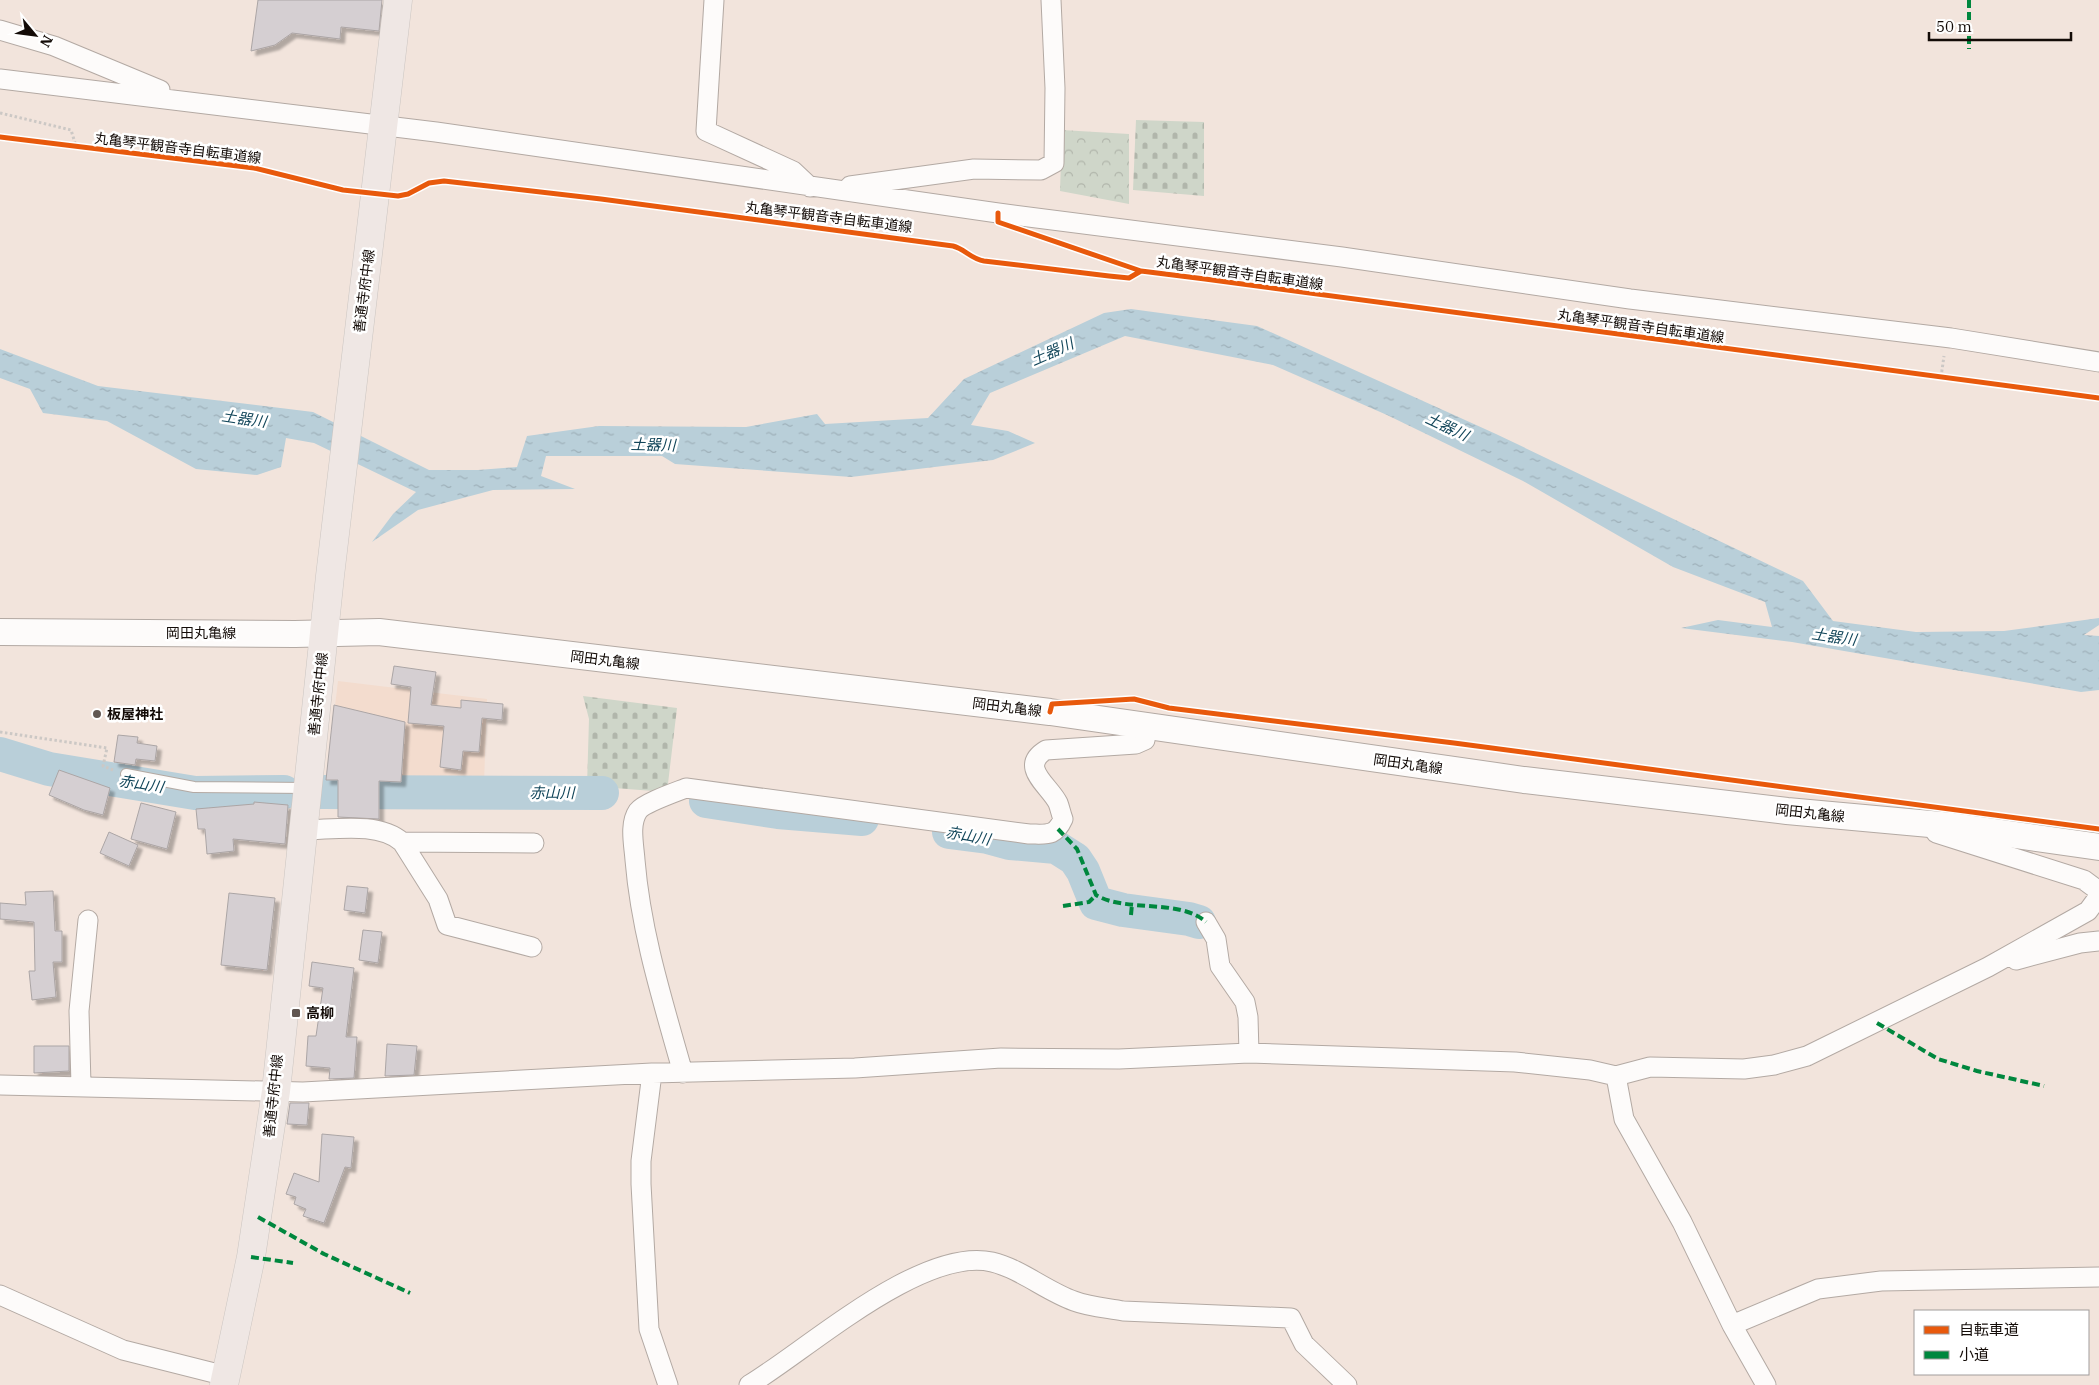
<svg xmlns="http://www.w3.org/2000/svg" width="2099" height="1385" viewBox="0 0 2099 1385" font-family="'IBM Plex Serif','Noto Sans JP',serif">
<defs>
<pattern id="cemetery-stones" width="16" height="16" patternUnits="userSpaceOnUse" patternTransform="scale(1.25)"><rect width="16" height="16" fill="#cfd6c9"/><path d="M2 7V4a2 2 0 0 1 4 0v3zM10 15v-3a2 2 0 0 1 4 0v3z" fill="#b1b6ab"/></pattern>
<pattern id="park-crowns" width="20" height="18" patternUnits="userSpaceOnUse" patternTransform="scale(1.25)"><rect width="20" height="18" fill="#cfd6c9"/><path d="M2 6a3 3 0 1 1 6 0M12 15a3 3 0 1 1 6 0" fill="none" stroke="#b1b6ab"/></pattern>
<pattern id="water-ripples" width="26" height="14" patternUnits="userSpaceOnUse" patternTransform="scale(1.25)"><rect width="26" height="14" fill="#b9cfd9"/><path d="M2 4q2-2 4 0t4 0M15 11q2-2 4 0t4 0" fill="none" stroke="#9eb0b9"/></pattern>
<filter id="shadow"><feDropShadow dx="4.5" dy="4.5" stdDeviation="1" flood-color="#0004"/></filter>
</defs>
<rect width="100%" height="100%" fill="#f2e4dc"/>
<path fill="#f3dcce" d="M338,681l149,18 -3,84 -158,-3z"/>
<path fill="url(#cemetery-stones)" d="M1136,120l68,2v74l-71,-6z
M583,696l94,12 -10,84 -80,-6 2,-67z"/>
<path fill="url(#park-crowns)" d="M1062,130l67,4v70l-69,-13z"/>
<path fill="url(#water-ripples)" d="M1131,309l126,17 239,108 307,147 30,40 83,11 88,-1 95,-13v7l-15,10 15,1v54l-18,2 -289,-50 -111,-14 37,-8 54,7 -7,-25 -92,-35 -150,-86 -136,-66 -114,-50 -148,-29 -135,57 -19,32 37,6 27,12 -42,17 -142,17 -176,-13 -13,-8h-116l-5,20 34,13 -82,1 -75,20 -46,32 21,-28 23,-22 -102,-49 -28,-5 -5,29 -24,8 -61,-6 -89,-48 -64,-8 -13,-24 -30,-11v-29l98,37 215,26 116,58h49l39,-3 10,-31 72,-10 147,1 71,-13 8,10 103,-6 36,-39 140,-66z"/>
<g fill="none" stroke-linecap="round" stroke-linejoin="round">
<path stroke="#b9cfd9" stroke-width="34" d="M0,754l49,15 146,24 89,-1
M321,792l281,1
M706,801l72,11 84,7
M949,832l39,5 22,6 46,4 19,12 8,12 13,32 27,7 66,9 10,3"/>
</g>
<path fill="#d5cfd2" stroke="#aba5a5" filter="url(#shadow)" d="M258,0h124l-3,31 -38,-4 -1,12 -48,-6 -17,12 -24,6z
M394,666l42,6 -5,33 30,3v-8l42,4 -1,16 -20,-2 -3,34 -16,-1 -2,19 -21,-3 4,-41 -36,-3 3,-36 -20,-3z
M334,705l71,17 -4,60 -22,-1v38l-41,-2v-37h-12z
M118,735l20,2 -1,6 20,3 -2,15 -19,-2 -1,6 -21,-3z
M59,770l51,18 -7,27 -19,-5 -35,-15z
M254,802l34,3 -3,39 -52,-5 1,12 -27,3 -2,-25h-7l-2,-20 58,-5z
M141,803l35,9 -9,37 -36,-10z
M109,832l29,13 -9,21 -29,-13z
M347,886l21,2 -3,25 -21,-3z
M53,891l2,40h7v31h-9l3,35 -24,3 -3,-29h6l-1,-49 -34,-3v-16l26,2 -1,-13z
M229,893l46,5 -8,72 -46,-5z
M363,930l19,2 -4,31 -19,-3z
M312,962l42,6 -8,69h11l-3,41 -25,1 1,-11 -24,-2 2,-30h8l7,-48 -14,-2z
M387,1044l30,2 -3,29 -29,1z
M34,1046h35v25l-35,2z
M290,1103h19l-2,22 -20,-1z
M322,1134l32,3 -3,31 -6,-1 -21,56 -21,-7 3,-7 -12,-5 2,-7 -10,-3 8,-21 25,9z"/>
<g fill="none" stroke-linecap="round" stroke-linejoin="round">
<defs>
<path id="service" d="M126,774l68,13 112,1"/>
<path id="minor" d="M714,0l-8,131 87,40 17,16
M0,30l54,16 106,44v8
M0,79l436,53 562,81 344,44 288,42 321,39 148,24
M850,186l124,-17 67,1 13,-7 1,-75 -4,-88
M302,830c31,0 76,-9 100,12l36,57 9,26 85,22
M1936,833l148,47 15,11
M402,842l132,1
M1206,922l10,17 4,27 25,36 3,15 1,36
M2016,960l64,-17 19,-2
M652,1073l-11,88v23l8,145 19,56
M683,1073c-20,-71 -42,-140 -48,-213 -1,-15 -6,-36 3,-49 6,-8 38,-19 48,-23l343,46c18,0 26,3 34,-15 -2,-5 -3,-11 -5,-16 -9,-18 -40,-36 -12,-53l90,-6 9,-4 2,-13
M1616,1076l8,43 58,103 50,103 34,60
M0,1085l303,7 349,-19 203,-5 146,-10 118,1 130,-6 266,9 75,8 26,6 34,-9 94,2 30,-4 33,-9 181,-89 100,-56 11,-15
M81,1085l-2,-74 9,-91
M0,1295l123,55 103,26
M1732,1325l86,-36 63,-8 218,-4
M749,1385c58,-35 173,-139 243,-123 29,7 54,29 82,39 16,6 33,7 49,10l168,7 13,26 43,41"/>
<path id="secondary" d="M0,632l295,2 84,-2 671,80 474,68 263,31 165,15 147,21"/>
<path id="primary" d="M224,1385l27,-128 25,-166 54,-515 68,-576"/>
</defs>
<use href="#service" stroke="#b3a9a3" stroke-width="12"/>
<use href="#minor" stroke="#b3a9a3" stroke-width="21"/>
<use href="#secondary" stroke="#b3a9a3" stroke-width="28"/>
<use href="#primary" stroke="#cbc5c1" stroke-width="29"/>
<path stroke="#ccc8c5" stroke-width="3" stroke-dasharray="2.5 2.5" stroke-linecap="butt" d="M0,113l71,17 5,16
M1941,377l3,-21
M0,732l107,16 -4,18 10,4"/>
<use href="#service" stroke="#fdfbfa" stroke-width="10"/>
<use href="#minor" stroke="#fdfbfa" stroke-width="19"/>
<use href="#secondary" stroke="#fdfbfa" stroke-width="26"/>
<use href="#primary" stroke="#efe7e4" stroke-width="28"/>
<path stroke="#00873e" stroke-width="4" stroke-dasharray="8 4" stroke-linecap="butt" d="M1969,0v49
M1058,829l19,20 19,46c30,18 83,3 110,27
M1063,906l26,-4 7,-7
M1131,915l1,-11
M1877,1023l61,36 39,12 67,15
M258,1217l66,37 86,39
M251,1257l42,6"/>
<defs>
<path id="cycleway" d="M0,137l254,31 89,22 55,6 10,-2 21,-11 15,-2 157,18 352,47c12,3 18,13 31,15l125,15 20,2 12,-7 64,8 894,119
M998,213v9l143,49
M1050,712l2,-8 82,-5 35,9 285,35 645,86"/>
</defs>
<use href="#cycleway" stroke="#fff" stroke-width="8"/>
<use href="#cycleway" stroke="#e8590c" stroke-width="5"/>
</g>
<g fill="#615752" stroke="#fff" stroke-width="2">
<circle cx="97" cy="714" r="5"/>
<rect x="291" y="1008" width="10" height="10" rx="2.5"/>
</g>
<g text-anchor="middle" stroke-width="5" stroke-linejoin="round" paint-order="stroke">
<g font-size="14" fill="#130b07" stroke="#fff">
<text transform="translate(178 148) rotate(7)" y="5">丸亀琴平観音寺自転車道線</text>
<text transform="translate(829 217) rotate(7)" y="5">丸亀琴平観音寺自転車道線</text>
<text transform="translate(1240 273) rotate(8)" y="5">丸亀琴平観音寺自転車道線</text>
<text transform="translate(364 291) rotate(-83)" y="5">善通寺府中線</text>
<text transform="translate(1641 326) rotate(8)" y="5">丸亀琴平観音寺自転車道線</text>
<text x="201" y="638">岡田丸亀線</text>
<text transform="translate(605 660) rotate(7)" y="5">岡田丸亀線</text>
<text transform="translate(318 694) rotate(-84)" y="5">善通寺府中線</text>
<text transform="translate(1007 707) rotate(7)" y="5">岡田丸亀線</text>
<text transform="translate(1408 764) rotate(8)" y="5">岡田丸亀線</text>
<text transform="translate(1810 813) rotate(6)" y="5">岡田丸亀線</text>
<text transform="translate(273 1096) rotate(-84)" y="5">善通寺府中線</text>
</g>
<g font-size="14" font-weight="bold" fill="#130b07" stroke="#fff" text-anchor="start">
<text x="107" y="719">板屋神社</text>
<text x="306" y="1018">高柳</text>
</g>
<g font-size="15" font-style="italic" fill="#12465a" stroke="#fff">
<text transform="translate(1052 352) rotate(-24)" y="5">土器川</text>
<text transform="translate(244 419) rotate(8)" y="5">土器川</text>
<text transform="translate(1447 427) rotate(25)" y="5">土器川</text>
<text transform="translate(653 445) rotate(1)" y="5">土器川</text>
<text transform="translate(1834 637) rotate(8)" y="5">土器川</text>
<text transform="translate(141 784) rotate(9)" y="5">赤山川</text>
<text x="552" y="798">赤山川</text>
<text transform="translate(968 836) rotate(10)" y="5">赤山川</text>
</g>
</g>
<rect x="1914" y="1310" width="175" height="65" fill="#ffffff" stroke="#a19d9c"/>
<rect x="1924" y="1326" width="25" height="8" fill="#e8590c" stroke="#a19d9c"/>
<text x="1959" y="1335" font-size="15" fill="#130b07">自転車道</text>
<rect x="1924" y="1351" width="25" height="8" fill="#00873e" stroke="#a19d9c"/>
<text x="1959" y="1360" font-size="15" fill="#130b07">小道</text>
<g transform="translate(35 35) rotate(119)" stroke="#ffffff" stroke-width="4" paint-order="stroke">
<path d="M0-4L9 19L0 12L-9 19Z" fill="#130b07"/>
<text y="-8" font-size="14" font-weight="bold" text-anchor="middle" fill="#130b07">N</text>
</g>
<path d="M1929 32v8h142v-8" fill="none" stroke="#130b07" stroke-width="2.5"/>
<text x="1936" y="32" font-size="15" fill="#130b07" stroke="#ffffff" stroke-width="4" paint-order="stroke">50 m</text>
</svg>
